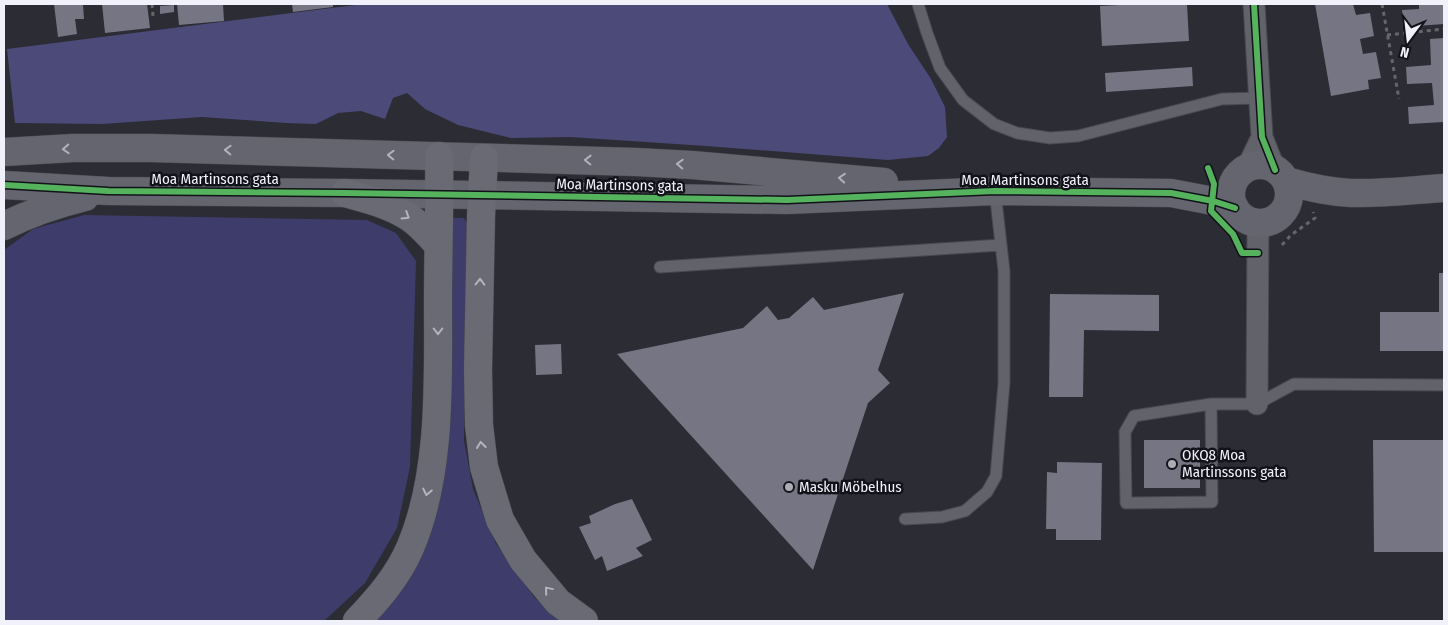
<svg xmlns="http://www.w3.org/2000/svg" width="1448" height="625" viewBox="0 0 1448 625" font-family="'Fira Sans Condensed',sans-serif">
<rect width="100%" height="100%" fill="#2c2c34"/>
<path fill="#3e3c6a" d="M84,215l283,5 29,13 20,28 -6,206 -13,61 -32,55 -41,38h-320v-371l29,-21z
M453,218h11l3,5 -3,218 9,48 23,55 38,53 26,24h-186l28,-31 29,-59 13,-71 6,-237z"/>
<path fill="#4c4a79" d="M363,4h524l21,40 23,35 14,28 2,30 -8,11 -11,8 -40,4 -182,-14 -136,-9 -59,1 -53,-13 -33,-16 -18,-16 -14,5 -8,21 -24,-8 -23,2 -22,11 -30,-1 -84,-6 -100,7 -87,-1 -8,-74z"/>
<path fill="#757584" d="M54,4h29l1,15h-9l2,15 -19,3z
M102,4h45l3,24 -45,5z
M177,4h46l1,17 -45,4z
M292,4h41v3l-40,5z
M1139,4h48l2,37 -87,5 -2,-40z
M1315,4h38l3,11 14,-2 4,23 -14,3 3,15 13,-2 5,26 -13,2 1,9 -38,7z
M1419,4h25v20l-41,3 -1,-17 17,-1z
M174,5v7l-14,2v-8z
M1444,38v84l-35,2 -1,-17 26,-2 -2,-22 -25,1 -1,-17 25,-2 -1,-26z
M1192,67l1,19 -87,6 -1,-19z
M1439,273h5v78h-64v-39h59z
M904,293l-26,77 12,13 -22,20 -55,167 -196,-216 126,-26 24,-22 11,14 11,-2 24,-21 11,13z
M1050,294l109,1v36l-75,-1 -1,67h-34z
M561,344l1,30 -26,1 -1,-30z
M1144,440h56v48h-56z
M1373,440h71v112h-70z
M1057,462l45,1 -1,77h-45v-11h-10l1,-57 10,1z
M632,499l20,41 -16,8 7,8 -36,15 -5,-15 -7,4 -16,-33 12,-4 -2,-7 26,-12z"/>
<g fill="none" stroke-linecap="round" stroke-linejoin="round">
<defs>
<path id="lane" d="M918,4l9,29 13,35 23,32 31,24 23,9 33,5 28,-2 144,-37 37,-1
M660,267l341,-22
M1211,404l-77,12 -9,16 1,71 86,-1 -1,-98h46l37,-20 150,1
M905,519l37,-2 23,-6 22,-19 9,-16 8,-93v-112l-9,-80"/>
<path id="street" d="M1254,4l8,133 13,33
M1246,170l16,-33
M1257,404l1,-180"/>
<path id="secondary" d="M4,152l69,-4h78l485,14 56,3 192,17
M1231 194a29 29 0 1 1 58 0a29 29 0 1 1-58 0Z
M1286,181c21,6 43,11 65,12 30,1 63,-3 93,-5
M4,185l104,6 237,2 442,7 208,-9 176,2 42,8 22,7
M4,226c26,-13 53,-22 81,-29"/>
<path id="highway" d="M484,158l-3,58 -3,154 1,55 5,42 16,53 23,40 35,42 26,19
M345,193c21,6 43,11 62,23 12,7 22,19 31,29
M357,621c21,-22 41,-45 53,-73 32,-74 28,-169 28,-247 0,-49 2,-97 1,-145"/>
</defs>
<use href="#lane" stroke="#48484f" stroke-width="13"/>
<use href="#street" stroke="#48484f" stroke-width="23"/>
<use href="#secondary" stroke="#48484f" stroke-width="29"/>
<use href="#highway" stroke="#48484f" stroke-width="29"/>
<path stroke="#65656c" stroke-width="3" stroke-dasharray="4 4" stroke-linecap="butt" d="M152,4l1,12
M1382,4l17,95
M1387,35l57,-6
M1282,245l9,-10 24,-17 -2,-6"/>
<use href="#lane" stroke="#62626b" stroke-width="11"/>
<use href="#street" stroke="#62626b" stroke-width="21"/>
<use href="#secondary" stroke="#656570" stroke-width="28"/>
<use href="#highway" stroke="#6a6a75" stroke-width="28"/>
<defs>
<path id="cycleway" d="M1254,4l8,133 13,33
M1208,168l6,16 -3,27 22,23 9,19h16
M4,185l104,6 237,2 442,7 208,-9 176,2 42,8 22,7"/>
</defs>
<use href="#cycleway" stroke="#121219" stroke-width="9"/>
<use href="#cycleway" stroke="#56b35d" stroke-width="6"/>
</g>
<defs><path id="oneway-chevron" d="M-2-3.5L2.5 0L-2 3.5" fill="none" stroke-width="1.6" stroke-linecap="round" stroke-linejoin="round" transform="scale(1.25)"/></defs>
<g stroke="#b1b2bc">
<use href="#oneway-chevron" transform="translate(66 149) rotate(177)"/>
<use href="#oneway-chevron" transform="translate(228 150) rotate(-178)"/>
<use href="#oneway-chevron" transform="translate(391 155) rotate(-178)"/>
<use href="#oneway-chevron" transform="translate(588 160) rotate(-179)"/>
<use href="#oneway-chevron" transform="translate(680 164) rotate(-177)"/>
<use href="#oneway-chevron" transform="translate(842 178) rotate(-175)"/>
</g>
<g stroke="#b4b4bf">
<use href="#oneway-chevron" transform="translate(406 216) rotate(32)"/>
<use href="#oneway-chevron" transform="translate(480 282) rotate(-89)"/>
<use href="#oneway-chevron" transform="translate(438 331) rotate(90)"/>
<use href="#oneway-chevron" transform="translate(481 445) rotate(-97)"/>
<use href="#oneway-chevron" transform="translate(427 492) rotate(102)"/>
<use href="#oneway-chevron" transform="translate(548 590) rotate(-130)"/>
</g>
<g fill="#abacb5" stroke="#121219" stroke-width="2">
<circle cx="1172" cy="464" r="5"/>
<circle cx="789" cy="487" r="5"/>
</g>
<g text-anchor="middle" stroke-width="5" stroke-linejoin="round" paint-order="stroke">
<g font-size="15" fill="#f0f1fb" stroke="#121219">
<text x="215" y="184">Moa Martinsons gata</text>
<text x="1025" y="185">Moa Martinsons gata</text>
<text transform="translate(620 185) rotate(1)" y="5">Moa Martinsons gata</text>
</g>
<g font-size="15" fill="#f0f1fb" stroke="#121219" text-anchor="start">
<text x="1182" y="460">OKQ8 Moa<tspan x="1182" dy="17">Martinssons gata</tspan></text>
<text x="799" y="492">Masku Möbelhus</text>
</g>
</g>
<rect width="1448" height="625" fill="none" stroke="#f0f1fb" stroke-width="10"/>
<g transform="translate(1408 40) rotate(195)" stroke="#121219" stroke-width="4" paint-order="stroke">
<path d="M0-4L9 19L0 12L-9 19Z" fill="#f0f1fb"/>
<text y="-8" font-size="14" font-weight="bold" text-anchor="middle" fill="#f0f1fb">N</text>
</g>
</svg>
